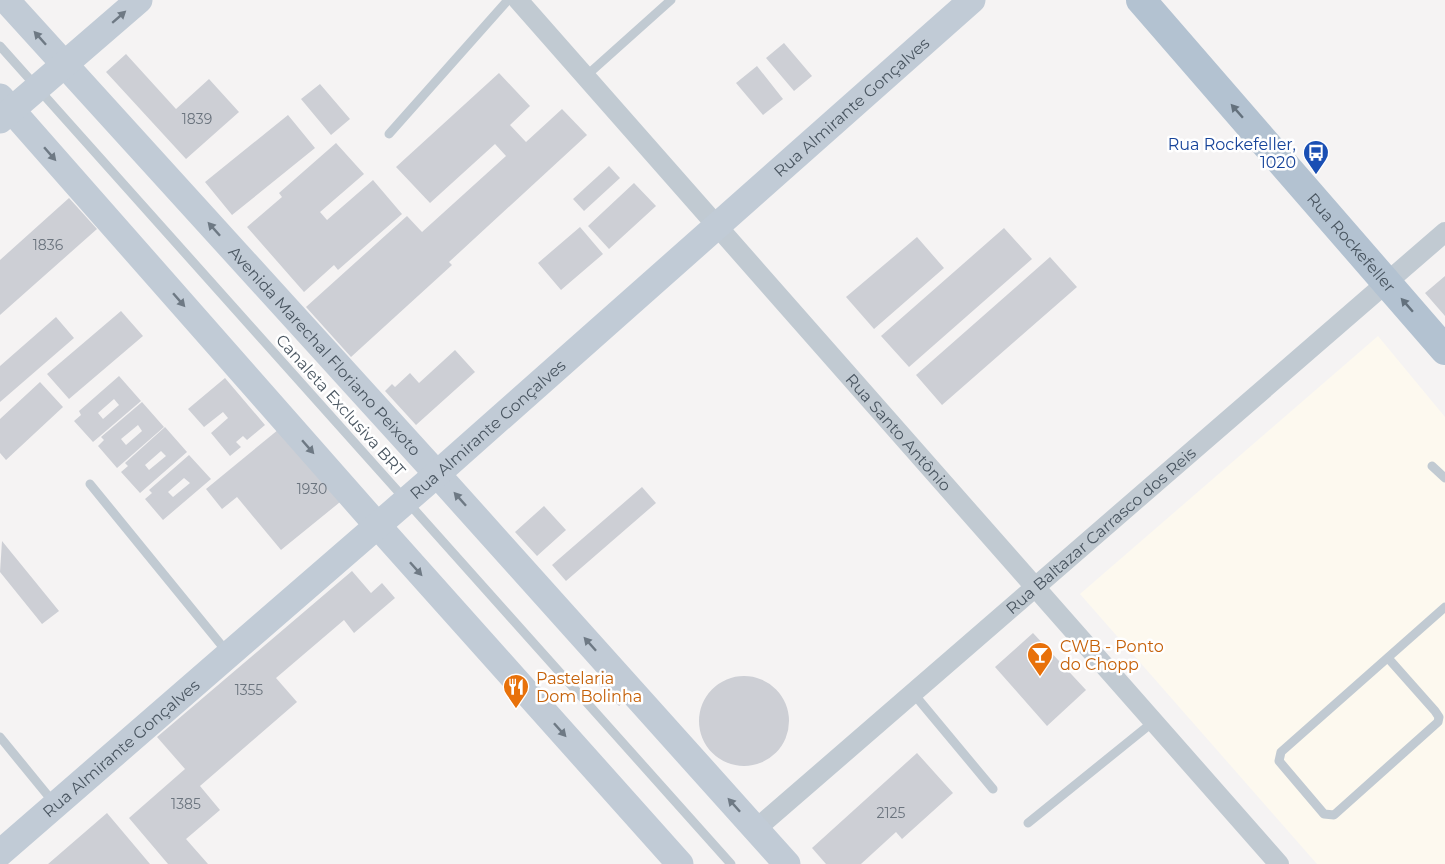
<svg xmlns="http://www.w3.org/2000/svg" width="1445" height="864" viewBox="0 0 1445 864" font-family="Montserrat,sans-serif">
<rect width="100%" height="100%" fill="#f5f3f3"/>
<path fill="#fdf9ef" d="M1378,336l67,81v447h-128l-237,-270z"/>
<path fill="#cdcfd5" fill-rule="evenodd" d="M784,43l28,33 -18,15 -28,-33z
M126,54l50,55 33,-30 30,33 -53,47 -80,-87z
M757,66l26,33 -20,16 -27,-32z
M499,73l31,33 -20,19 16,17 36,-33 25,26 -138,127 3,3 -101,92 -45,-50 101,-91 15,16 84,-76 -11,-12 -65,59 -34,-36z
M320,84l30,35 -19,16 -30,-36z
M288,115l27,33 -83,67 -27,-33z
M336,143l28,31 -44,38 7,8 46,-40 29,34 -64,56 -4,-5 -30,27 -57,-65 35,-30 -3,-4z
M609,166l11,12 -36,33 -11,-12z
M634,183l22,23 -47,43 -21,-23z
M69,198l28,31 -97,86v-55z
M580,227l23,27 -42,36 -23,-27z
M1004,228l28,31 -123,108 -28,-31z
M917,237l27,31 -70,61 -28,-32z
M1050,257l27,30 -135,118 -26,-30z
M1445,276v40l-20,-23z
M121,311l22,25 -74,63 -22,-25z
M56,317l18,21 -74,64v-36z
M455,350l20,22 -59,53 -31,-34 7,-7 3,3 15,-14 9,10z
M119,376l22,25 -48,41 -19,-21 7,-6 -2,-4zM114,399l5,6 -16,14 -5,-6z
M225,378l40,47 -18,15 -4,-4 -7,6 5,5 -11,9 -19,-23 17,-15 -5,-6 -19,15 -16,-18z
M40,382l23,25 -57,53 -6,-7v-34z
M142,402l22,25 -47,41 -19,-22 6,-6 -3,-3zM138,425l4,6 -16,14 -5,-6z
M284,425l61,73 -64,52 -44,-53 -15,12 -16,-20z
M165,427l22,25 -47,41 -19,-21 7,-6 -3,-3zM161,451l5,5 -17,14 -4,-5z
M189,455l22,24 -48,41 -18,-21 7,-6 -3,-3zM184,478l6,5 -17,14 -5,-5z
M642,487l14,16 -90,78 -14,-16z
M544,506l22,24 -29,26 -22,-24z
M2,541l57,70 -17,13 -42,-52z
M352,571l19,22 11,-10 13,15 -41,35 -10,-13 -68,58 21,24 -97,84 20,24 -34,29 22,25h-40l-39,-46 56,-49 -28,-32z
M1033,633l53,57 -39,36 -52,-59z
M601,675l24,26 -6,5 -24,-26z
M699 721a45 45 0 1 1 90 0a45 45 0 1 1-90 0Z
M917,753l36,40 -51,46 -6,-7 -35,32h-35l-14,-16z
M107,813l43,51h-102z"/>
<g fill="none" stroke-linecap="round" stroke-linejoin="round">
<path stroke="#c1cad2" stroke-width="9" d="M0,46l731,818
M586,76l85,-76
M389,134l119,-134
M1432,466l13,12
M90,484l137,168
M1388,658l47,53 4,6 -1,5 -104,93 -10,-1 -45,-53 2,-9 164,-145
M913,693l80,96
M0,737l54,66
M1028,823l125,-101"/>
<g stroke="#c1cad2" stroke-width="20">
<path id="s1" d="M518,0l761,864"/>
<path id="s2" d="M756,829l689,-597"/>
</g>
<g stroke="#c1cbd6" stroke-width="27">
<path id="s3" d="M6,0l431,474 350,390"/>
<path d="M0,97l377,428 303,339"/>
<path d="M0,120l139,-120"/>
<path id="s4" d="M0,853l437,-379 535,-474"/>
</g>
<path stroke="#b3c2d1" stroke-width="30" id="s5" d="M1141,0l304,350"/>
</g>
<defs><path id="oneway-solid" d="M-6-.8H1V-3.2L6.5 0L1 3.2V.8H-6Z" transform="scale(1.5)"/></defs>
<g fill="#6e7984">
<use href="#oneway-solid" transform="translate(119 17) rotate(-41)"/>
<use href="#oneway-solid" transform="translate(40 38) rotate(-132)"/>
<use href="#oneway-solid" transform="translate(50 154) rotate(49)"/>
<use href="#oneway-solid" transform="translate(214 229) rotate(-132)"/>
<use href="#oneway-solid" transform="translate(179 300) rotate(49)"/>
<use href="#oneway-solid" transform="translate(308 447) rotate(49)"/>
<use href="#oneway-solid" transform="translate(460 499) rotate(-132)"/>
<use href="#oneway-solid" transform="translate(416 569) rotate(48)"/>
<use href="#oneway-solid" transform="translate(590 644) rotate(-132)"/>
<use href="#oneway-solid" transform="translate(560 730) rotate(48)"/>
<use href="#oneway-solid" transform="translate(734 805) rotate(-132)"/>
</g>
<g fill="#64717d">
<use href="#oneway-solid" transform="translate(1237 111) rotate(-131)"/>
<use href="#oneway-solid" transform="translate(1407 305) rotate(-131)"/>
</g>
<defs>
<symbol id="bus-pin" viewBox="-11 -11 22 30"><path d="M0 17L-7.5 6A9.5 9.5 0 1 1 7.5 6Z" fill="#1a4fb4" stroke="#fff"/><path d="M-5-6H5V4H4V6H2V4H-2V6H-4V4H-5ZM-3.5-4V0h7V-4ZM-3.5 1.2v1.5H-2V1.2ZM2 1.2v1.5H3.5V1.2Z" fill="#fff"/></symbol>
<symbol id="bar-pin" viewBox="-11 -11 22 30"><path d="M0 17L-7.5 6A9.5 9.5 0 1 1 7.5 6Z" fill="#e8710a" stroke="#fff"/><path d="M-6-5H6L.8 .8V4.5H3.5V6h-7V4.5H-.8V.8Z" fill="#fff"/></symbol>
<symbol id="restaurant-pin" viewBox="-11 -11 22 30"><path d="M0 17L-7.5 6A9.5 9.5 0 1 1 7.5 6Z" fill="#e8710a" stroke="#fff"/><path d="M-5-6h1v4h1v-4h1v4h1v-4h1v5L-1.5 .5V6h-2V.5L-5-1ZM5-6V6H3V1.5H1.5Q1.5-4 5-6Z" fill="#fff"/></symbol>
</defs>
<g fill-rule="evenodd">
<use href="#bus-pin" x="1301" y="138" width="30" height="40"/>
<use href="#bar-pin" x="1025" y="640" width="30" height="40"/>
<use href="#restaurant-pin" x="501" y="672" width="30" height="40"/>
</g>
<g text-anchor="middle" stroke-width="5" stroke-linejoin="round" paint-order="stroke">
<g font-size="14" fill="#6b747e">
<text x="197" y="124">1839</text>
<text x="48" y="250">1836</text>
<text x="312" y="494">1930</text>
<text x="249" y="695">1355</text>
<text x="186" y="809">1385</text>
<text x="891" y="818">2125</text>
</g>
<g font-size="16" fill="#4a5661" stroke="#fff">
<text dy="6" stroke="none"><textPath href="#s4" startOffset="1132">Rua Almirante Gonçalves</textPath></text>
<text dy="6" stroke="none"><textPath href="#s5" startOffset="321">Rua Rockefeller</textPath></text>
<text dy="6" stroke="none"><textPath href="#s3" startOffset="474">Avenida Marechal Floriano Peixoto</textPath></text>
<text transform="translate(341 405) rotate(48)" y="6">Canaleta Exclusiva BRT</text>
<text dy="6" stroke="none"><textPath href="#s4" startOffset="646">Rua Almirante Gonçalves</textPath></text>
<text dy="6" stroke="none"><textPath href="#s1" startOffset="576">Rua Santo Antônio</textPath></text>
<text dy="6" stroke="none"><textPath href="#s2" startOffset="456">Rua Baltazar Carrasco dos Reis</textPath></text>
<text dy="6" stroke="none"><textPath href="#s4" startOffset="160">Rua Almirante Gonçalves</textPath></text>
</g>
<g font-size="16" fill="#164399" stroke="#fff" text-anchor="end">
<text x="1296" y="150">Rua Rockefeller,<tspan x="1296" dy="18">1020</tspan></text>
</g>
<g font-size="16" fill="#c56008" stroke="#fff" text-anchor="start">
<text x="1060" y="652">CWB - Ponto<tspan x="1060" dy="18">do Chopp</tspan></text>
<text x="536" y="684">Pastelaria<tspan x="536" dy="18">Dom Bolinha</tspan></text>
</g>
</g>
</svg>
